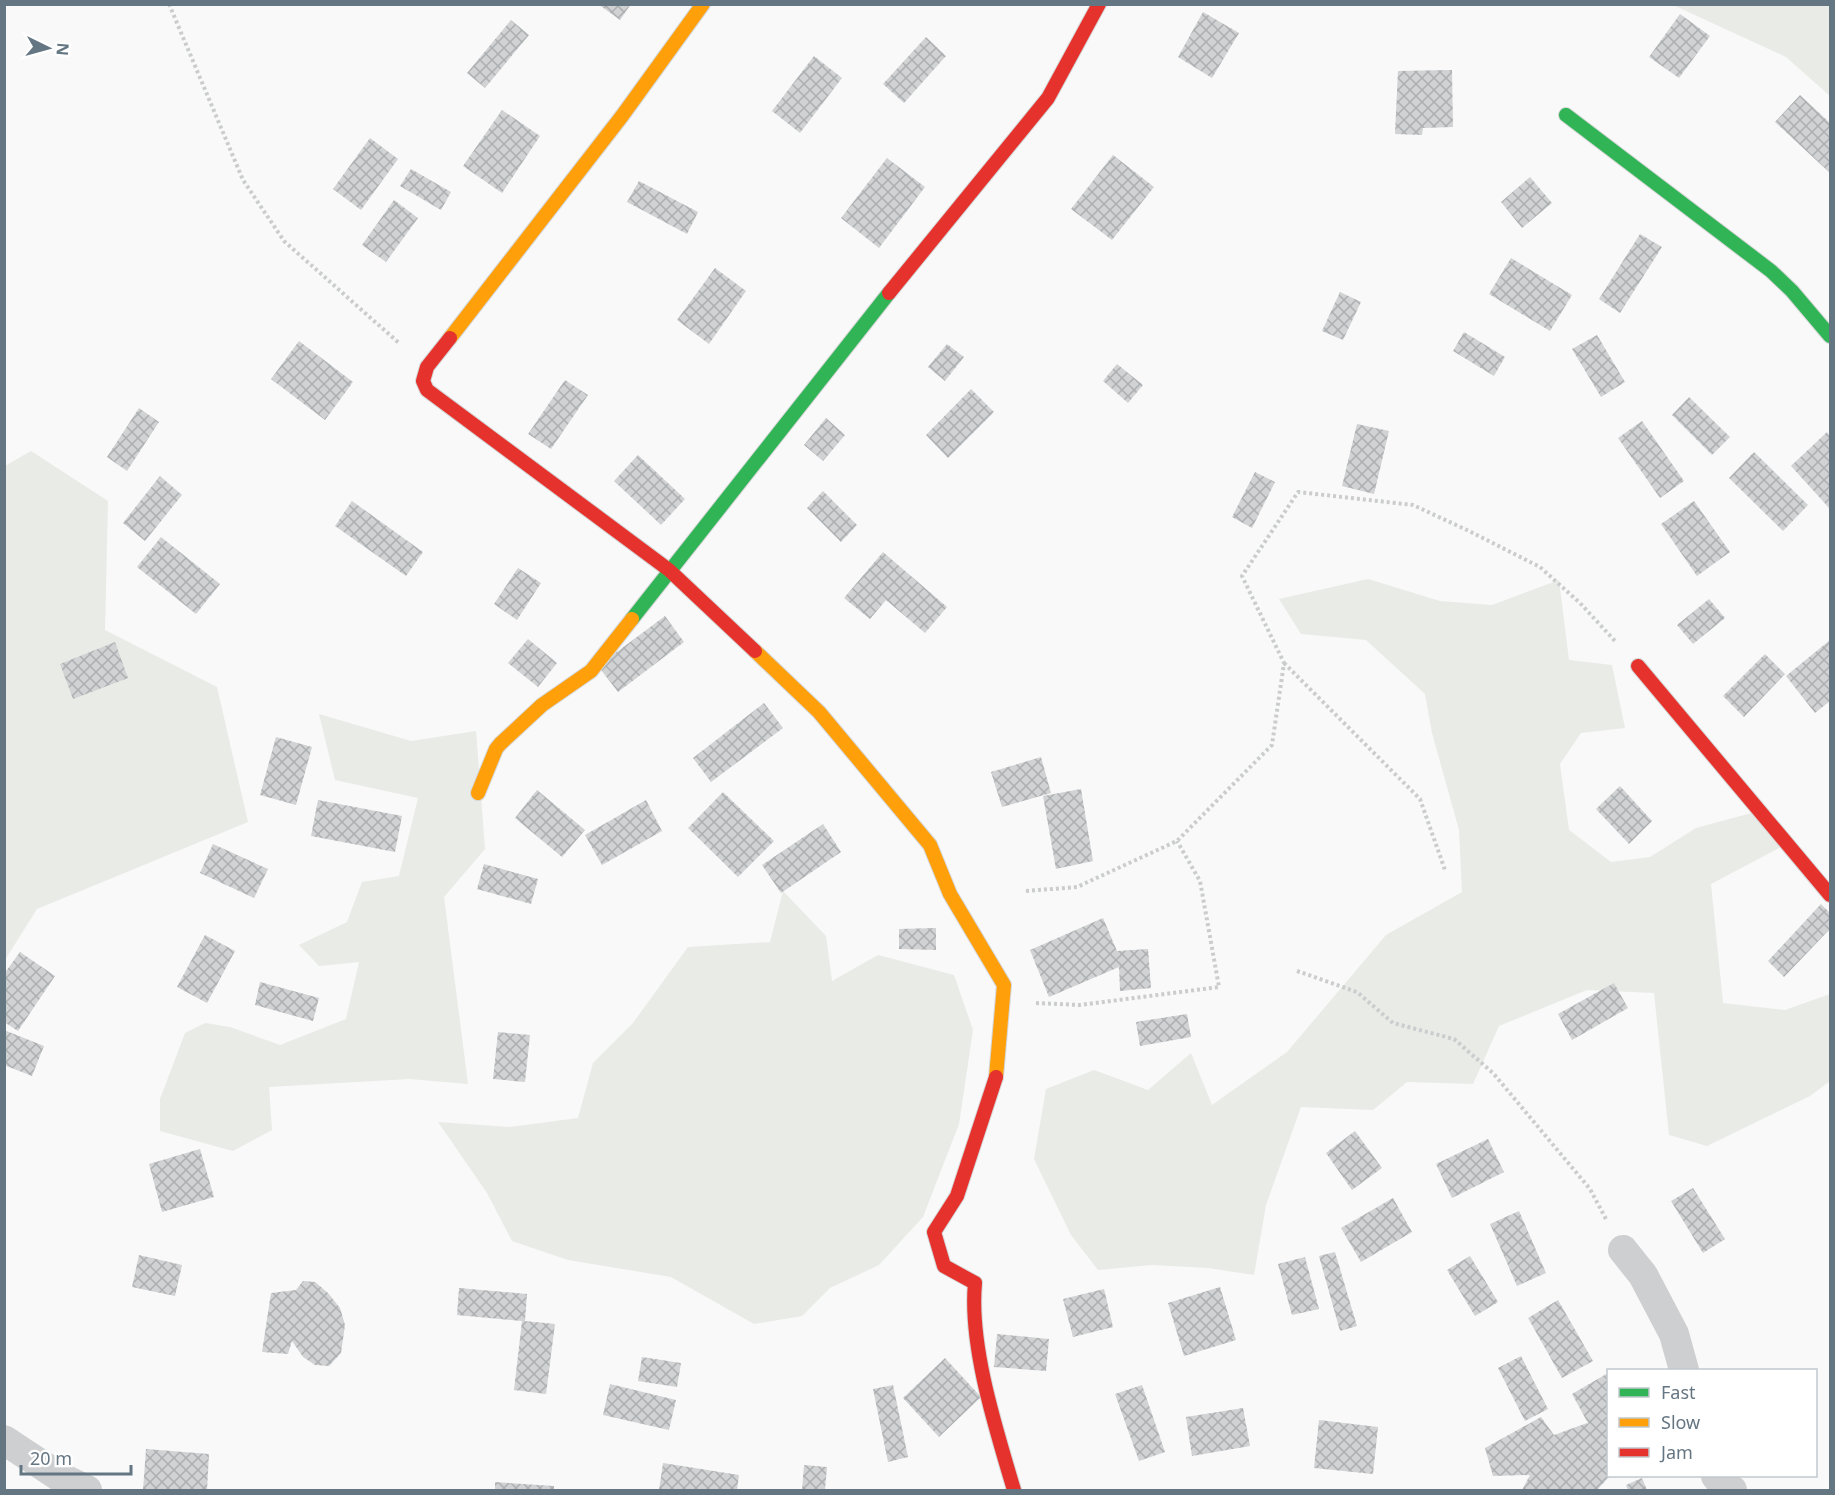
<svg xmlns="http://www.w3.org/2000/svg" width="1835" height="1495" viewBox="0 0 1835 1495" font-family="'Noto Sans',sans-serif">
<defs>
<pattern id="building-cross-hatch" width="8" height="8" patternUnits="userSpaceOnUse" patternTransform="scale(1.5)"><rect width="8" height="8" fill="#d0d2d3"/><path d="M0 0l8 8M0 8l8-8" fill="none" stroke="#acafb1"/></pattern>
</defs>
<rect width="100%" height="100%" fill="#f9f9f9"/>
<path fill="#e8ebe6" d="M1673,5h157v91l-44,-39z
M31,451l77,50 -3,129 112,57 31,135 -211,87 -32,51v-494z
M1368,579l72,22 52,4 67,-25 10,80 43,5 13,63 -44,5 -21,31 9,66 42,32 39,-5 46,-29 59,-16 26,35 -70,37 12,119 62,7 45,-16v87l-20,15 -103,50 -38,-11 -15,-142 -67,-3 -88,36 -26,58 -66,-2 -34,28 -72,-3 -35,98 -12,70 -46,-7 -57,-3 -53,5 -27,-35 -37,-76 12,-70 48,-19 54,20 43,-37 21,52 75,-53 99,-117 76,-43 -3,-62 -27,-97 -7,-39 -59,-54 -65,-6 -22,-35z
M319,714l92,27 65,-10 9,118 -41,48 24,187 -59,-5 -140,8 3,43 -39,21 -73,-20v-32l25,-66 20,-10 25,4 50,18 66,-26 13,-57 -40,4 -20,-21 48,-23 15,-40 37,-6 19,-78 -83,-18z
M783,891l43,45 6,45 46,-26 76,20 19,55 -14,94 -36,93 -44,48 -49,23 -28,28 -48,8 -83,-47 -103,-17 -56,-19 -25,-48 -49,-71 72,5 68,-9 15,-55 40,-40 55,-76 82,-5z"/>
<path fill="url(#building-cross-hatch)" d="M598,4h33l-11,16z
M1203,12l36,21 -27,45 -34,-21z
M1680,14l30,22 -31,42 -30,-21z
M511,20l18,15 -44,53 -18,-15z
M926,37l20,19 -42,47 -21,-19z
M814,56l28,22 -42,55 -28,-22z
M1452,70l1,57 -30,1 -1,7 -27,-1 3,-63z
M1800,95l30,28v50l-55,-51z
M502,110l38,26 -38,57 -39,-27z
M370,138l28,21 -37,51 -28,-21z
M1113,155l41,32 -42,53 -41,-31z
M887,158l38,29 -46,61 -38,-30z
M411,169l40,23 -10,18 -41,-24z
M1530,177l22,26 -30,25 -21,-26z
M639,181l59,31 -11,22 -60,-32z
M394,200l24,18 -32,44 -24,-17z
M1640,234l22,13 -42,66 -21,-14z
M1511,258l61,37 -22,36 -61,-37z
M715,268l31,23 -37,53 -32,-24z
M1340,292l21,10 -18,38 -21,-9z
M1464,332l41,25 -11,19 -41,-25z
M1597,335l28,47 -24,15 -29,-48z
M299,341l54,41 -28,38 -54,-41z
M947,344l17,13 -19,24 -17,-14z
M1117,364l26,21 -15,18 -25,-22z
M565,380l23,15 -37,54 -23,-15z
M971,389l23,23 -46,46 -22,-23z
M1689,397l41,40 -18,18 -40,-40z
M139,408l20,14 -32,49 -20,-14z
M826,418l19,17 -22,26 -19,-16z
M1642,421l42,60 -24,17 -42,-60z
M1357,424l32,7 -15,63 -32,-8z
M1827,432l3,4v73l-39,-43z
M1754,452l54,53 -25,26 -54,-53z
M638,455l47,44 -24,26 -47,-44z
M1255,472l20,10 -23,46 -20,-11z
M160,476l22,19 -37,46 -22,-18z
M823,491l34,34 -16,17 -34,-34z
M352,501l71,51 -17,24 -71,-50z
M1694,501l36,51 -33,24 -36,-52z
M161,537l59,47 -24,30 -59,-47z
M883,552l64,55 -22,26 -39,-33 -16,19 -26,-21z
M518,568l23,15 -24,37 -23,-16z
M1709,599l16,19 -32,26 -16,-19z
M665,616l19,26 -66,50 -20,-26z
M528,639l29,24 -19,24 -30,-24z
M1830,640v61l-15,12 -29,-37z
M115,642l13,36 -55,21 -13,-35z
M1765,654l20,20 -41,43 -21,-21z
M764,703l19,25 -72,54 -18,-24z
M276,737l36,10 -16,58 -36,-10z
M1041,757l10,36 -49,14 -11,-35z
M1620,786l32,35 -23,23 -33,-35z
M1081,789l12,72 -37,8 -13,-73z
M537,790l48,40 -23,27 -47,-39z
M723,792l51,49 -36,36 -50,-49z
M318,800l84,16 -7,36 -84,-16z
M646,800l16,31 -60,34 -17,-30z
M823,824l18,28 -60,41 -19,-28z
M213,844l55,25 -14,29 -54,-25z
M484,864l54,15 -7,25 -54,-15z
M1821,904l9,9v16l-46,48 -16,-16z
M1103,918l14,33 31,-2 3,39 -31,3 -1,-24 -70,30 -19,-47z
M936,928v22l-37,-1v-20z
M205,935l30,16 -28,52 -30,-16z
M20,952l35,24 -37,55 -14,-9v-48z
M260,982l59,16 -6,23 -58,-16z
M1614,983l14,25 -56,32 -14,-26z
M1187,1014l4,23 -51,9 -4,-24z
M4,1030l40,16 -12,30 -28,-11z
M498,1032l32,3 -5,47 -32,-3z
M1355,1131l27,37 -30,22 -26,-37z
M1488,1139l16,33 -52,26 -16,-34z
M200,1149l14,48 -52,15 -13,-48z
M1693,1188l32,51 -22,14 -32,-52z
M1393,1198l19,34 -51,30 -20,-34z
M1519,1211l27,62 -29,13 -27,-62z
M1335,1252l22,74 -17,5 -21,-75z
M139,1255l43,10 -7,31 -43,-9z
M1470,1256l28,46 -23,14 -28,-46z
M1305,1257l14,52 -27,6 -14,-51z
M303,1281l12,1 13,11 12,15 5,17 -4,28 -12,13 -14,-1 -12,-8 -11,-16 -4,13 -26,-2 9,-59 25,-3z
M1220,1287l16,53 -52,16 -16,-53z
M459,1288l68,6 -2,27 30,3 -9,70 -32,-4 8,-69 -65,-6z
M1104,1289l9,38 -40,10 -10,-38z
M1558,1300l35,61 -31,17 -34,-60z
M997,1334l52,5 -3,32 -52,-4z
M1521,1356l27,53 -23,12 -27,-53z
M642,1357l39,6 -4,24 -39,-6z
M945,1358l36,39 -42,40 -36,-39z
M1608,1373l2,103 -13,14h-75l8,-15 -37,1 -8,-28 56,-31 13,18 33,-12 2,2 -17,-31z
M610,1384l66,16 -7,30 -66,-15z
M893,1385l15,72 -20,5 -15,-73z
M1142,1385l23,67 -26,9 -24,-67z
M1243,1408l7,38 -58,10 -6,-39z
M1319,1420l59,7 -5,47 -59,-6z
M146,1449l63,5 -2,36h-64z
M663,1463l76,12 -2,15h-78z
M804,1465l23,2 -2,23h-23z
M1642,1478l5,12h-19l-2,-5z
M495,1482l59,4v4h-59z"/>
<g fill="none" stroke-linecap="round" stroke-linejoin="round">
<defs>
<path id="fast" d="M1566,115l205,156 21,20 38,45
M632,619l257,-326"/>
<path id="slow" d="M450,338l172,-222 81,-112
M755,651l64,61 111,133 20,49 54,91 -8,92
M478,793l18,-44 4,-5 42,-39 49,-34 41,-52"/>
<path id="jam" d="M889,293l159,-195 51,-94
M450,338l-23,29 -4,14 4,9 242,180 86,81
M1638,666l192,229
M996,1077l-39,119 -23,36 10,34 31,17c-6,63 21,146 39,207"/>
</defs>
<use href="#fast" stroke="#d5d6d7" stroke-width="16"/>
<use href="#slow" stroke="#d5d6d7" stroke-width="16"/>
<use href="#jam" stroke="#d5d6d7" stroke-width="16"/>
<path stroke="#cbcccd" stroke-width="4" stroke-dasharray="3 3" stroke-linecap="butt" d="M169,4l74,176 41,61 116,103
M1284,663l136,136 25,71
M1026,891l51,-4 100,-46 95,-96 12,-82 -42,-87 56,-84 115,13 56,26 71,36 40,36 35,38
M1297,971l60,21 36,31 61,16 39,34 97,116 17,32
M1036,1003l44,2 139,-18 -19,-106 -23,-40"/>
<path stroke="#cecfd0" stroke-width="30" d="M1623,1250l20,25 31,59 10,36
M4,1440l56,37 27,13
M1716,1476l9,11 7,3"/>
<use href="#fast" stroke="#30b455" stroke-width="14"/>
<use href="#slow" stroke="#ff9f0a" stroke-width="14"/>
<use href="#jam" stroke="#e5322d" stroke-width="14"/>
</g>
<rect width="1835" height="1495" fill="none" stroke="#657683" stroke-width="12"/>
<rect x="1607" y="1369" width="210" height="108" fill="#ffffff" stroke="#c1c8cd" stroke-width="1.5"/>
<rect x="1619" y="1388" width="30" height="9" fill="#30b455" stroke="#c1c8cd" stroke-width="1.5"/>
<text x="1661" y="1399" font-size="18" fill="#657683">Fast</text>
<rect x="1619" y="1418" width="30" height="9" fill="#ff9f0a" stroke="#c1c8cd" stroke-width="1.5"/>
<text x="1661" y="1429" font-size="18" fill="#657683">Slow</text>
<rect x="1619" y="1448" width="30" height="9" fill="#e5322d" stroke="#c1c8cd" stroke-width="1.5"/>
<text x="1661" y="1459" font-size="18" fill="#657683">Jam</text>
<g transform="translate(48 48) rotate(95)" stroke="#ffffff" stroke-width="4.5" paint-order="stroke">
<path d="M0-4.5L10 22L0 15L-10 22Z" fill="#657683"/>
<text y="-9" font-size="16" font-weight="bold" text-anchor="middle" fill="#657683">N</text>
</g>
<path d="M21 1465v9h110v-9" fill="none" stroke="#657683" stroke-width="3"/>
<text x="30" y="1465" font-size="18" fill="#657683" stroke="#ffffff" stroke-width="4.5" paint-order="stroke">20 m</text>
</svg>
